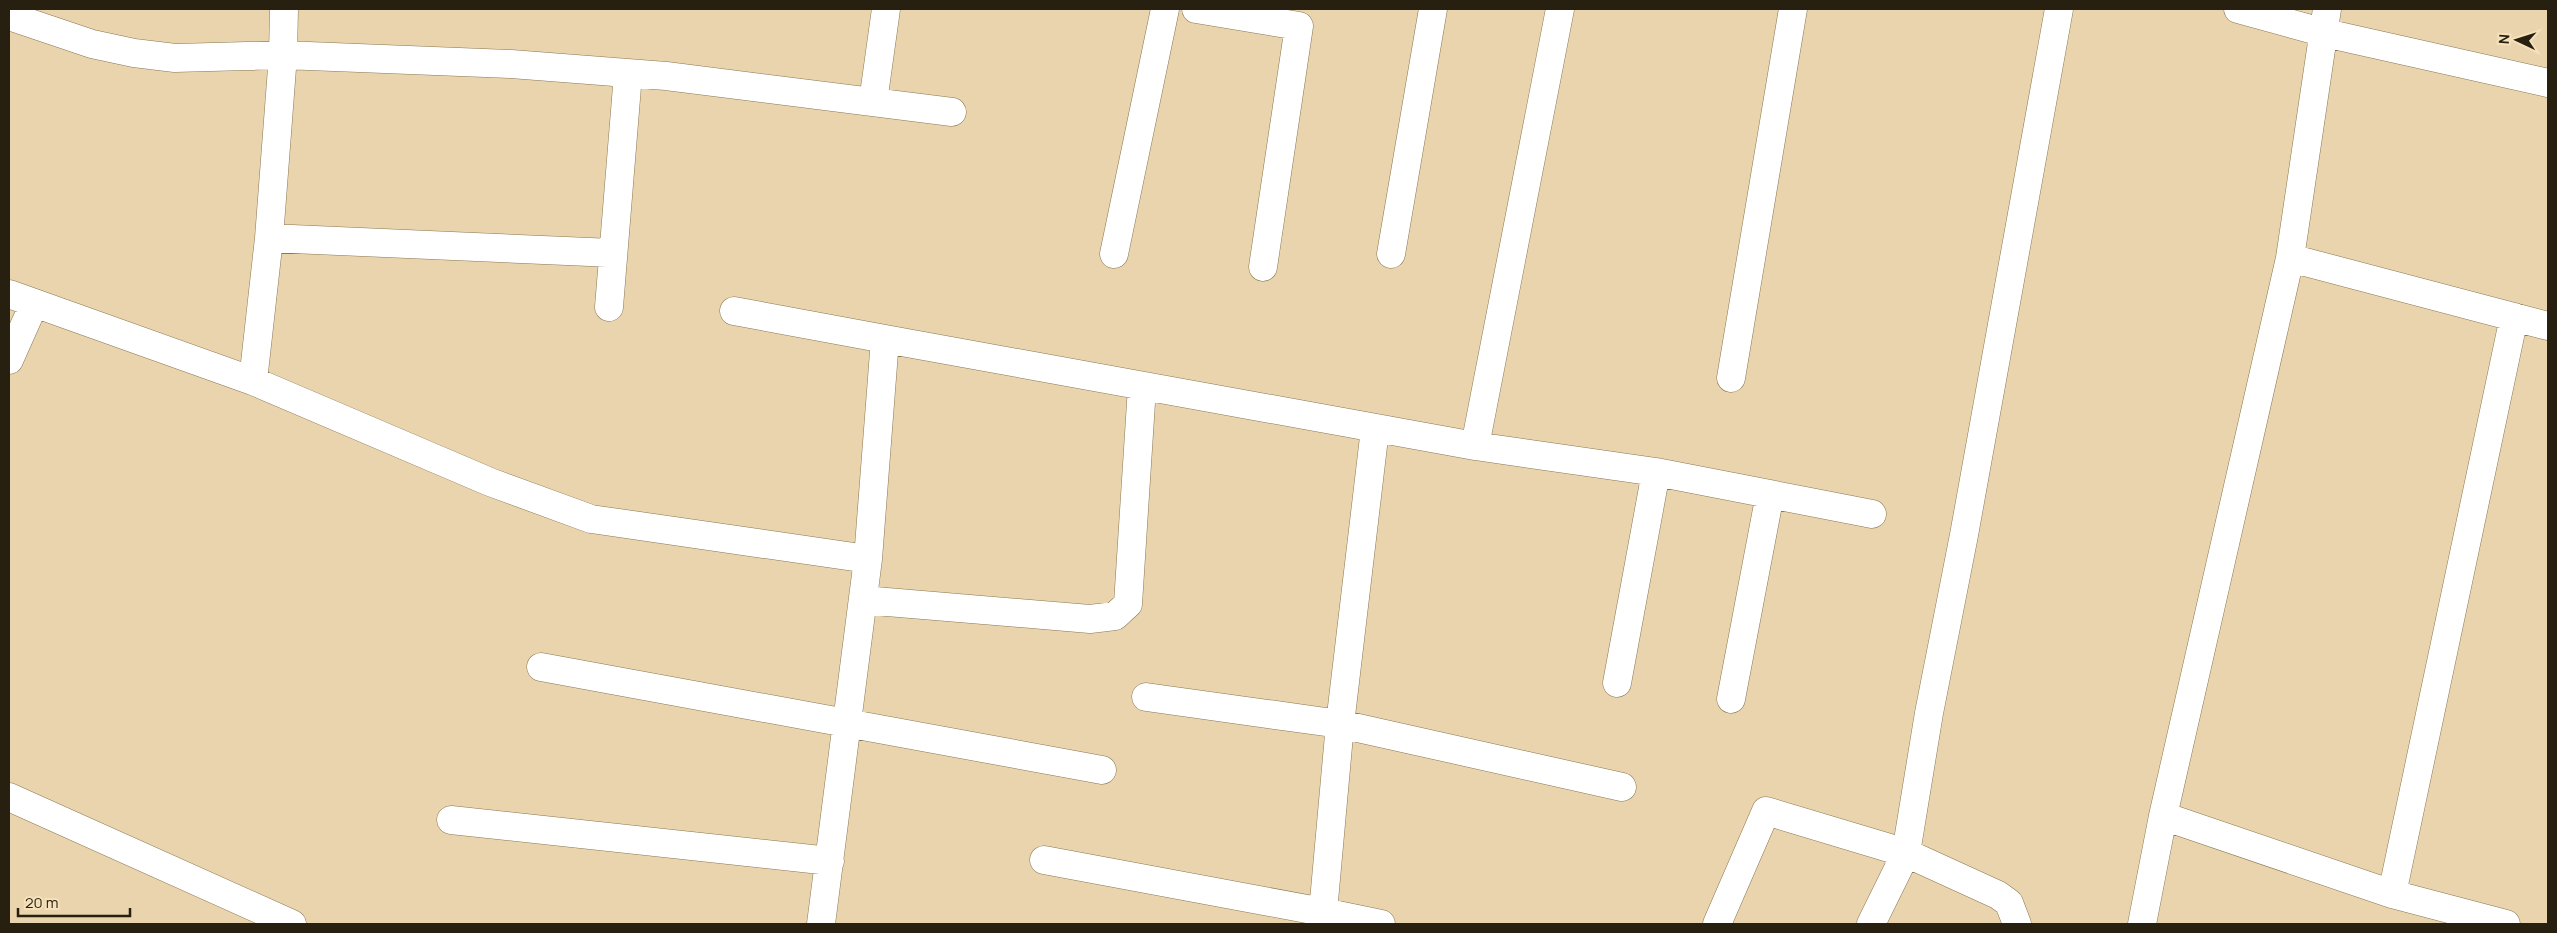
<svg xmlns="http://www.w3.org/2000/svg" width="2557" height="933" viewBox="0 0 2557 933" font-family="Manrope,sans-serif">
<rect width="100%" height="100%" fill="#e9d4ad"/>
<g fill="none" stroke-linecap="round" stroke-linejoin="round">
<defs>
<path id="minor" d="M1196,9l103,17 -36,241
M2238,9l87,24 223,50
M9,16l83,28 42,9 41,5 108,-3 228,9 155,12 286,36
M873,102l13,-93
M269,238l344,15
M1114,254l51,-245
M1391,254l42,-245
M2290,258l258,68
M9,294l244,87 237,101 101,37 277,40
M609,307l19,-233
M734,311l151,28
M9,360l25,-56
M1731,378l62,-369
M253,381l16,-143 14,-183 1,-46
M1475,446l181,26 216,42
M863,600l227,19 25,-3 13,-12 14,-217
M541,667l561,103
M1617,683l39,-211
M1146,697l194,27 282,63
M1731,699l39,-205
M9,797l283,127
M2163,816l229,78 114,30
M451,820l379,41
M1044,860l279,52 17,-188 35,-295
M2392,894l122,-577
M1323,912l58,12
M821,924l47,-365 17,-220 590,107 85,-437
M1717,924l49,-113 140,42 92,42 11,8 8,21
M1871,924l35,-71 23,-140 35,-178 95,-526
M2142,924l21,-108 127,-558 37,-249"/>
</defs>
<use href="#minor" stroke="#8a7752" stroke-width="29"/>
<use href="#minor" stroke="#fff" stroke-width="28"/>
</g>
<rect width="2557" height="933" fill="none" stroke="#272011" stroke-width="20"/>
<g transform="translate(2517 40) rotate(274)" stroke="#f6e1ba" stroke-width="4" paint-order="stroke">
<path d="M0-4L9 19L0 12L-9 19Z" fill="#272011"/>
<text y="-8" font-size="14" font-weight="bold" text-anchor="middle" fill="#272011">N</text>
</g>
<path d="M18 908v8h112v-8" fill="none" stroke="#272011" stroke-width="2.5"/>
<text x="25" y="908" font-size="15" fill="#272011" stroke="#f6e1ba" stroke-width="4" paint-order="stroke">20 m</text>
</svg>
